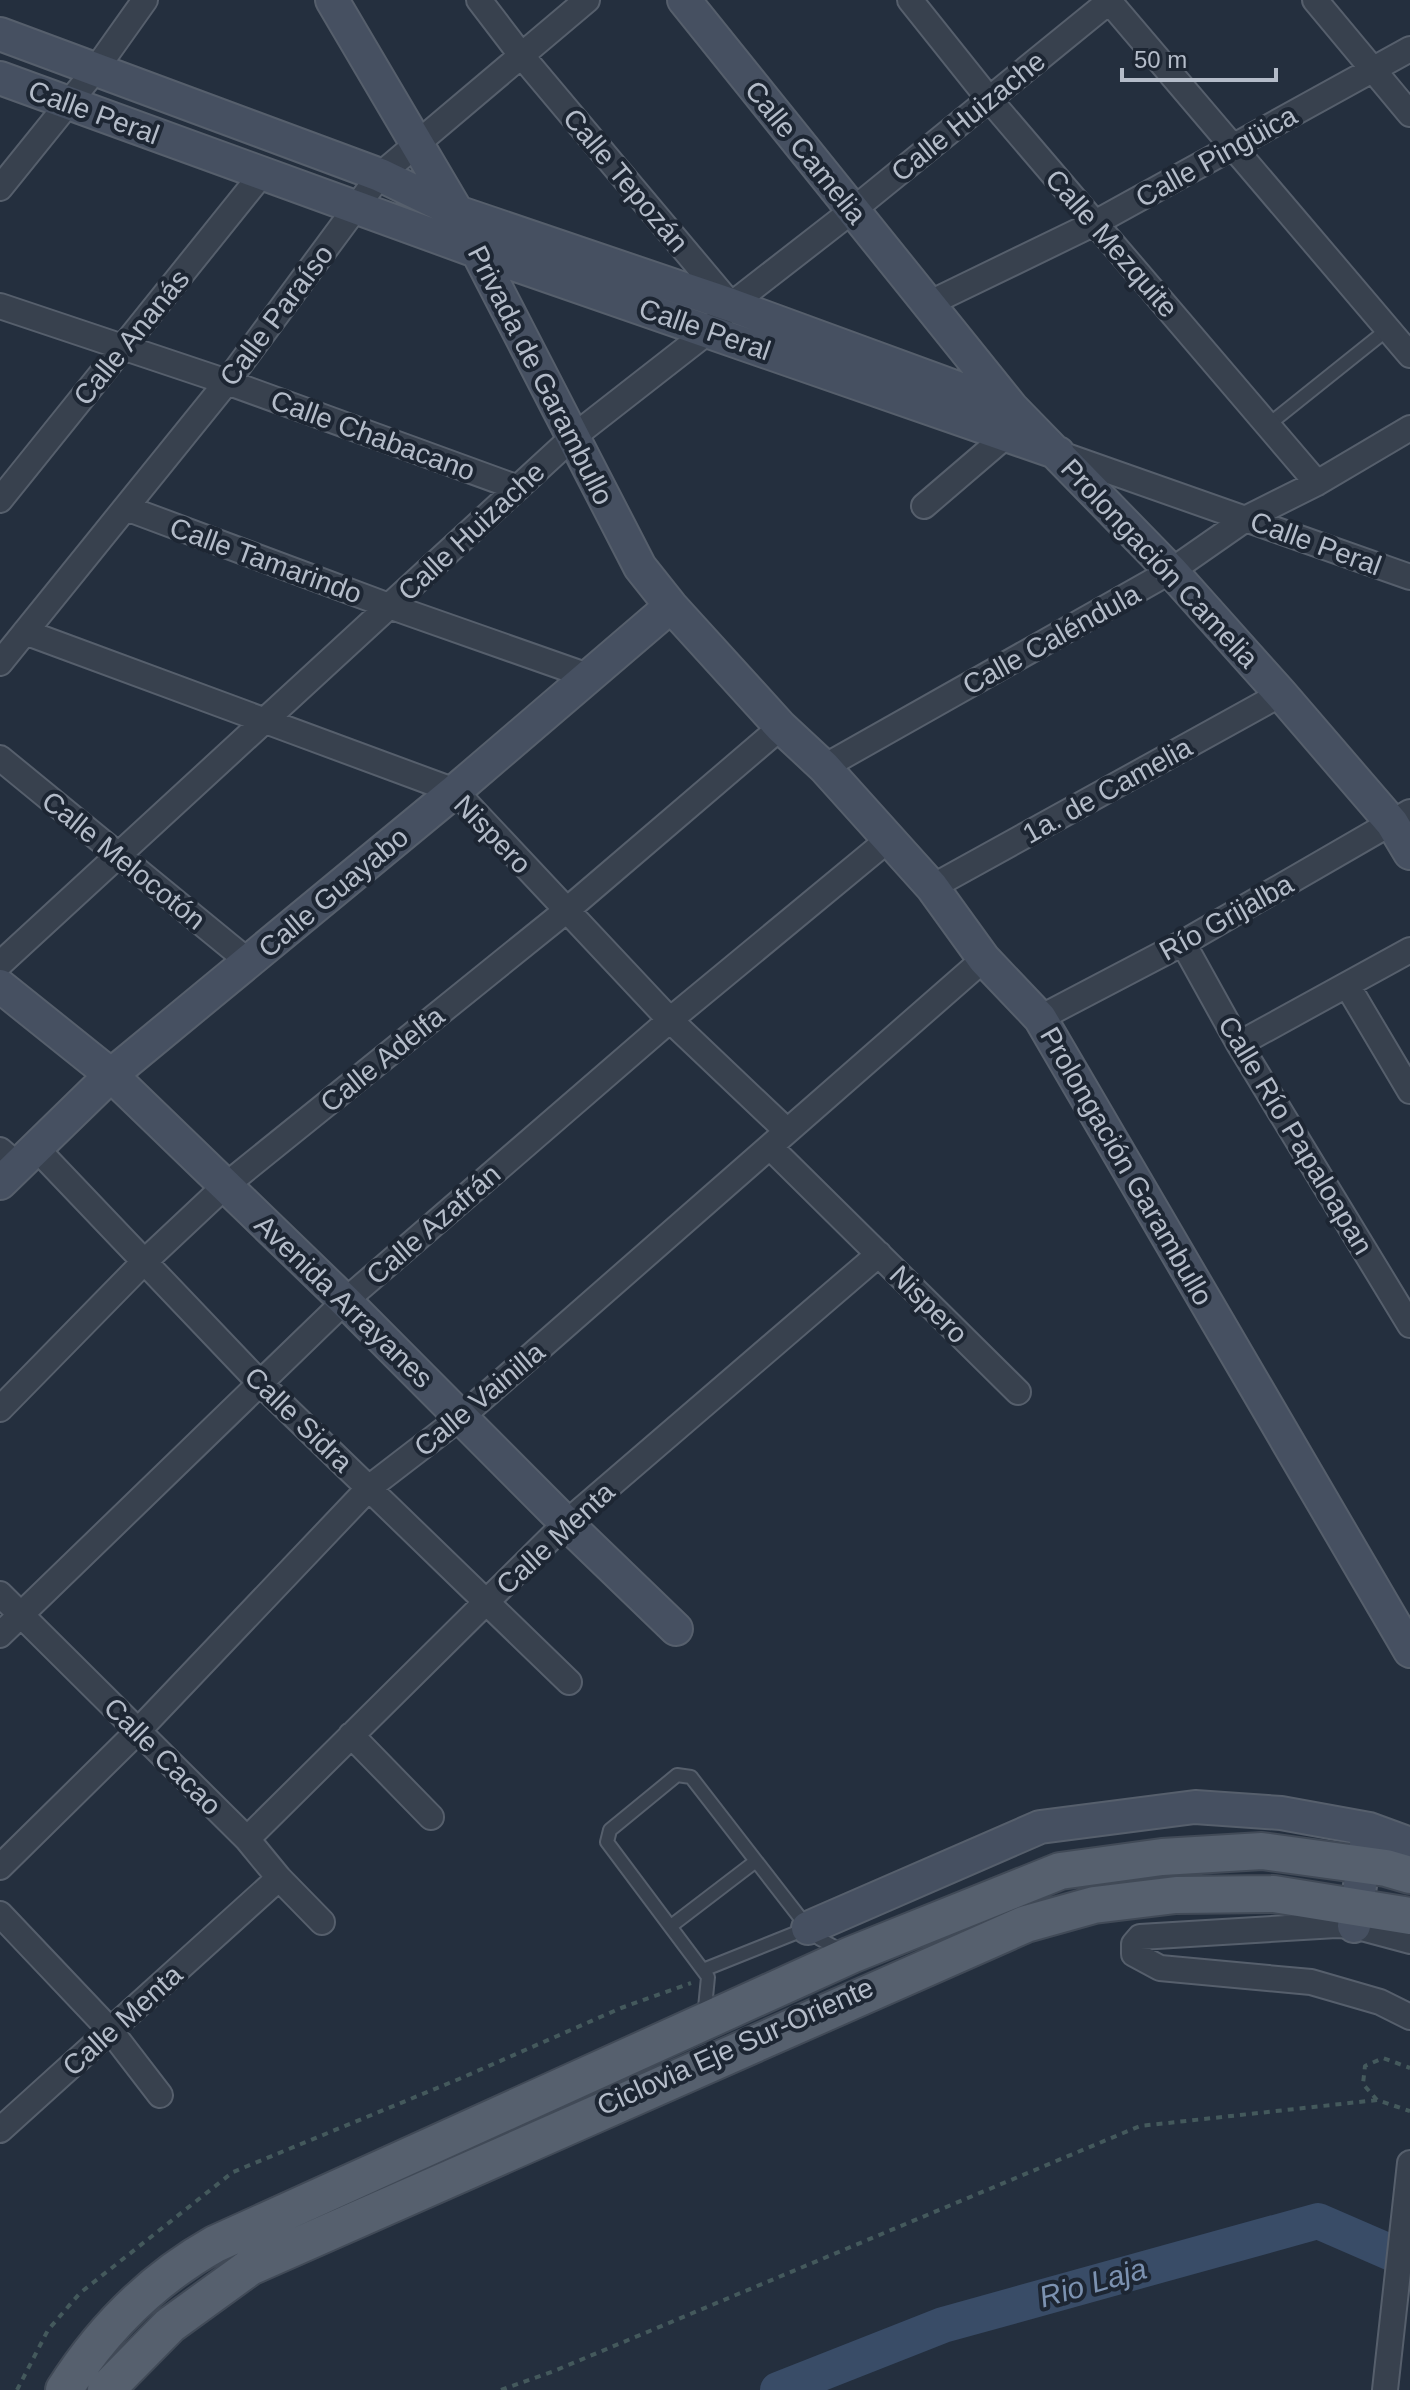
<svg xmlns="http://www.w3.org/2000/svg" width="1410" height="2390" viewBox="0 0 1410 2390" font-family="Helvetica,sans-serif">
<rect width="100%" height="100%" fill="#242f3e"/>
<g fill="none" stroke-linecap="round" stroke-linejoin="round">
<path stroke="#394c67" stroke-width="36" d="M778,2390l165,-65 375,-104 92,40"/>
<defs>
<path id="lane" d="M1268,425l120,-96
M671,1926l85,-65
M703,1970l105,-42
M704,2018l4,-41 -101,-135 3,-12 67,-55 14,2 117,151 12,11 24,13"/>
<path id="street" d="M479,0l42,55 210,250
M910,0l79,99 328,384
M1108,0l302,355
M1315,0l95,114
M0,188l96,-119 49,-69
M928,304l167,-81 315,-174
M0,306l227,76 291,106
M1058,453l352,124
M0,500l262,-326
M924,506l84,-72
M126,508l263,98 199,70
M25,632l430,159 215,229 117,111
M0,663l227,-281 153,-207 207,-175
M0,758l249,204
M824,767l347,-196 76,-53 70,-35 93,-55
M932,887l349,-193
M1183,943l56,101 171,281
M0,964l573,-527 137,-107 21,-25 122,-95 258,-210
M1347,985l63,106
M1040,1018l143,-75 227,-131
M1239,1044l171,-94
M36,1148l223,234 310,300
M771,1148l247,244
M0,1150l17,15
M0,1409l143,-146 82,-77 342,-276 214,-183
M0,1594l247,245 32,39 43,44
M0,1635l345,-334 325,-281 219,-181
M351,1735l80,82
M247,1839l319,-316 313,-269
M0,1867l137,-135 233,-245 91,-70 523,-458
M0,1914l110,116 50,65
M1410,1941l-56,-15 -18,-1 -196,12 -6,7v10l26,14 151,14 69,20 30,15
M0,2130l279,-252
M1385,2390l25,-227"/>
<path id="secondary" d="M332,0l125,212 183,355 31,39 110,121 43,40 108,120 52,72 56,59 370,633
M684,0l328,408 159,163 110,123 111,129 18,30
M0,34l380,141 77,37 274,93 281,103
M0,78l476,173 582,202
M0,986l111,89 234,226 221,222 110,106
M0,1183l111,-108 344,-284 216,-185
M1354,1926l13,-88
M808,1928l232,-101 155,-20 86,6 88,16 41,15"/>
<path id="primary" d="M64,2390c38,-60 89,-111 151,-146l636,-289 209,-84 102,-14 100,-6 124,17 24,7
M106,2390l64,-65 80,-58 776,-343 68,-19 82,-10 98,-1 136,22"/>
</defs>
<use href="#lane" stroke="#565f6c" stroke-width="16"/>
<use href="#street" stroke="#565f6c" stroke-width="28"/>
<use href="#secondary" stroke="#565f6c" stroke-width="36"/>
<use href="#primary" stroke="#414a57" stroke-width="40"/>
<path stroke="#44595c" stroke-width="4" stroke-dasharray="6 6" stroke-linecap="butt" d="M1377,2100l-14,-16 2,-18 18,-8 27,10
M17,2390l31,-60 32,-37 153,-121 226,-93 162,-71 70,-25
M501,2390l53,-19 586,-245 237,-26 33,11"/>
<use href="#lane" stroke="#38414e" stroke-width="12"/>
<use href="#street" stroke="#38414e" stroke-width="24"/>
<use href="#secondary" stroke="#465061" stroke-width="32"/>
<use href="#primary" stroke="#56606e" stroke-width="36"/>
</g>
<g text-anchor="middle" stroke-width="8" stroke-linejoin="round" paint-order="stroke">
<g font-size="28" fill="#b4bcc9" stroke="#1d2633">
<text transform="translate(94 112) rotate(20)" y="10">Calle Peral</text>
<text transform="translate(968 116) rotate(-39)" y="10">Calle Huizache</text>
<text transform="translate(806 152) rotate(51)" y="10">Calle Camelia</text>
<text transform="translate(1216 156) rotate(-29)" y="10">Calle Pingüica</text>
<text transform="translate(626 180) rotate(50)" y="10">Calle Tepozán</text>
<text transform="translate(1112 243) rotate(49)" y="10">Calle Mezquite</text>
<text transform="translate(276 315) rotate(-53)" y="10">Calle Paraíso</text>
<text transform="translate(705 329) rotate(19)" y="10">Calle Peral</text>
<text transform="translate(131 337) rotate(-51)" y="10">Calle Ananás</text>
<text transform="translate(541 375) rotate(63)" y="10">Privada de Garambullo</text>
<text transform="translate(373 435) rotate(20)" y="10">Calle Chabacano</text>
<text transform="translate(471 531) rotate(-43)" y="10">Calle Huizache</text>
<text transform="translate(1316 543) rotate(20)" y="10">Calle Peral</text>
<text transform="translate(266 560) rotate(20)" y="10">Calle Tamarindo</text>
<text transform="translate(1160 563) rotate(47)" y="10">Prolongación Camelia</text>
<text transform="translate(1051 639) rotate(-29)" y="10">Calle Caléndula</text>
<text transform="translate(1107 790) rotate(-29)" y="10">1a. de Camelia</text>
<text transform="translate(493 834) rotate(46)" y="10">Nispero</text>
<text transform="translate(124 860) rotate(39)" y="10">Calle Melocotón</text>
<text transform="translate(333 892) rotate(-40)" y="10">Calle Guayabo</text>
<text transform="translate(1226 917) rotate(-29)" y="10">Río Grijalba</text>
<text transform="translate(382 1059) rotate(-39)" y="10">Calle Adelfa</text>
<text transform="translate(1296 1135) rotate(59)" y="10">Calle Río Papaloapan</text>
<text transform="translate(1127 1166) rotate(60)" y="10">Prolongación Garambullo</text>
<text transform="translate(433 1224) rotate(-41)" y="10">Calle Azafrán</text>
<text transform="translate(344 1301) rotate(44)" y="10">Avenida Arrayanes</text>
<text transform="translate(929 1304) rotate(45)" y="10">Nispero</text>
<text transform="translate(479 1399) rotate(-40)" y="10">Calle Vainilla</text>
<text transform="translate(299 1419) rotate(44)" y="10">Calle Sidra</text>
<text transform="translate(555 1538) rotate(-43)" y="10">Calle Menta</text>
<text transform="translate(163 1756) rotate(45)" y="10">Calle Cacao</text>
<text transform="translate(122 2020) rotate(-42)" y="10">Calle Menta</text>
<text transform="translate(735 2046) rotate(-24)" y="10">Ciclovia Eje Sur-Oriente</text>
</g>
<g font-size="30" font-style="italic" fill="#7c92b1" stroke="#1d2633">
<text transform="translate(1093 2283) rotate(-16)" y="10">Rio Laja</text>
</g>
</g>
<path d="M1122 68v12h154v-12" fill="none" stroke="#b4bcc9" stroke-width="4"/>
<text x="1134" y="68" font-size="24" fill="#b4bcc9" stroke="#1d2633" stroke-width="6" paint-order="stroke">50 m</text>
</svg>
